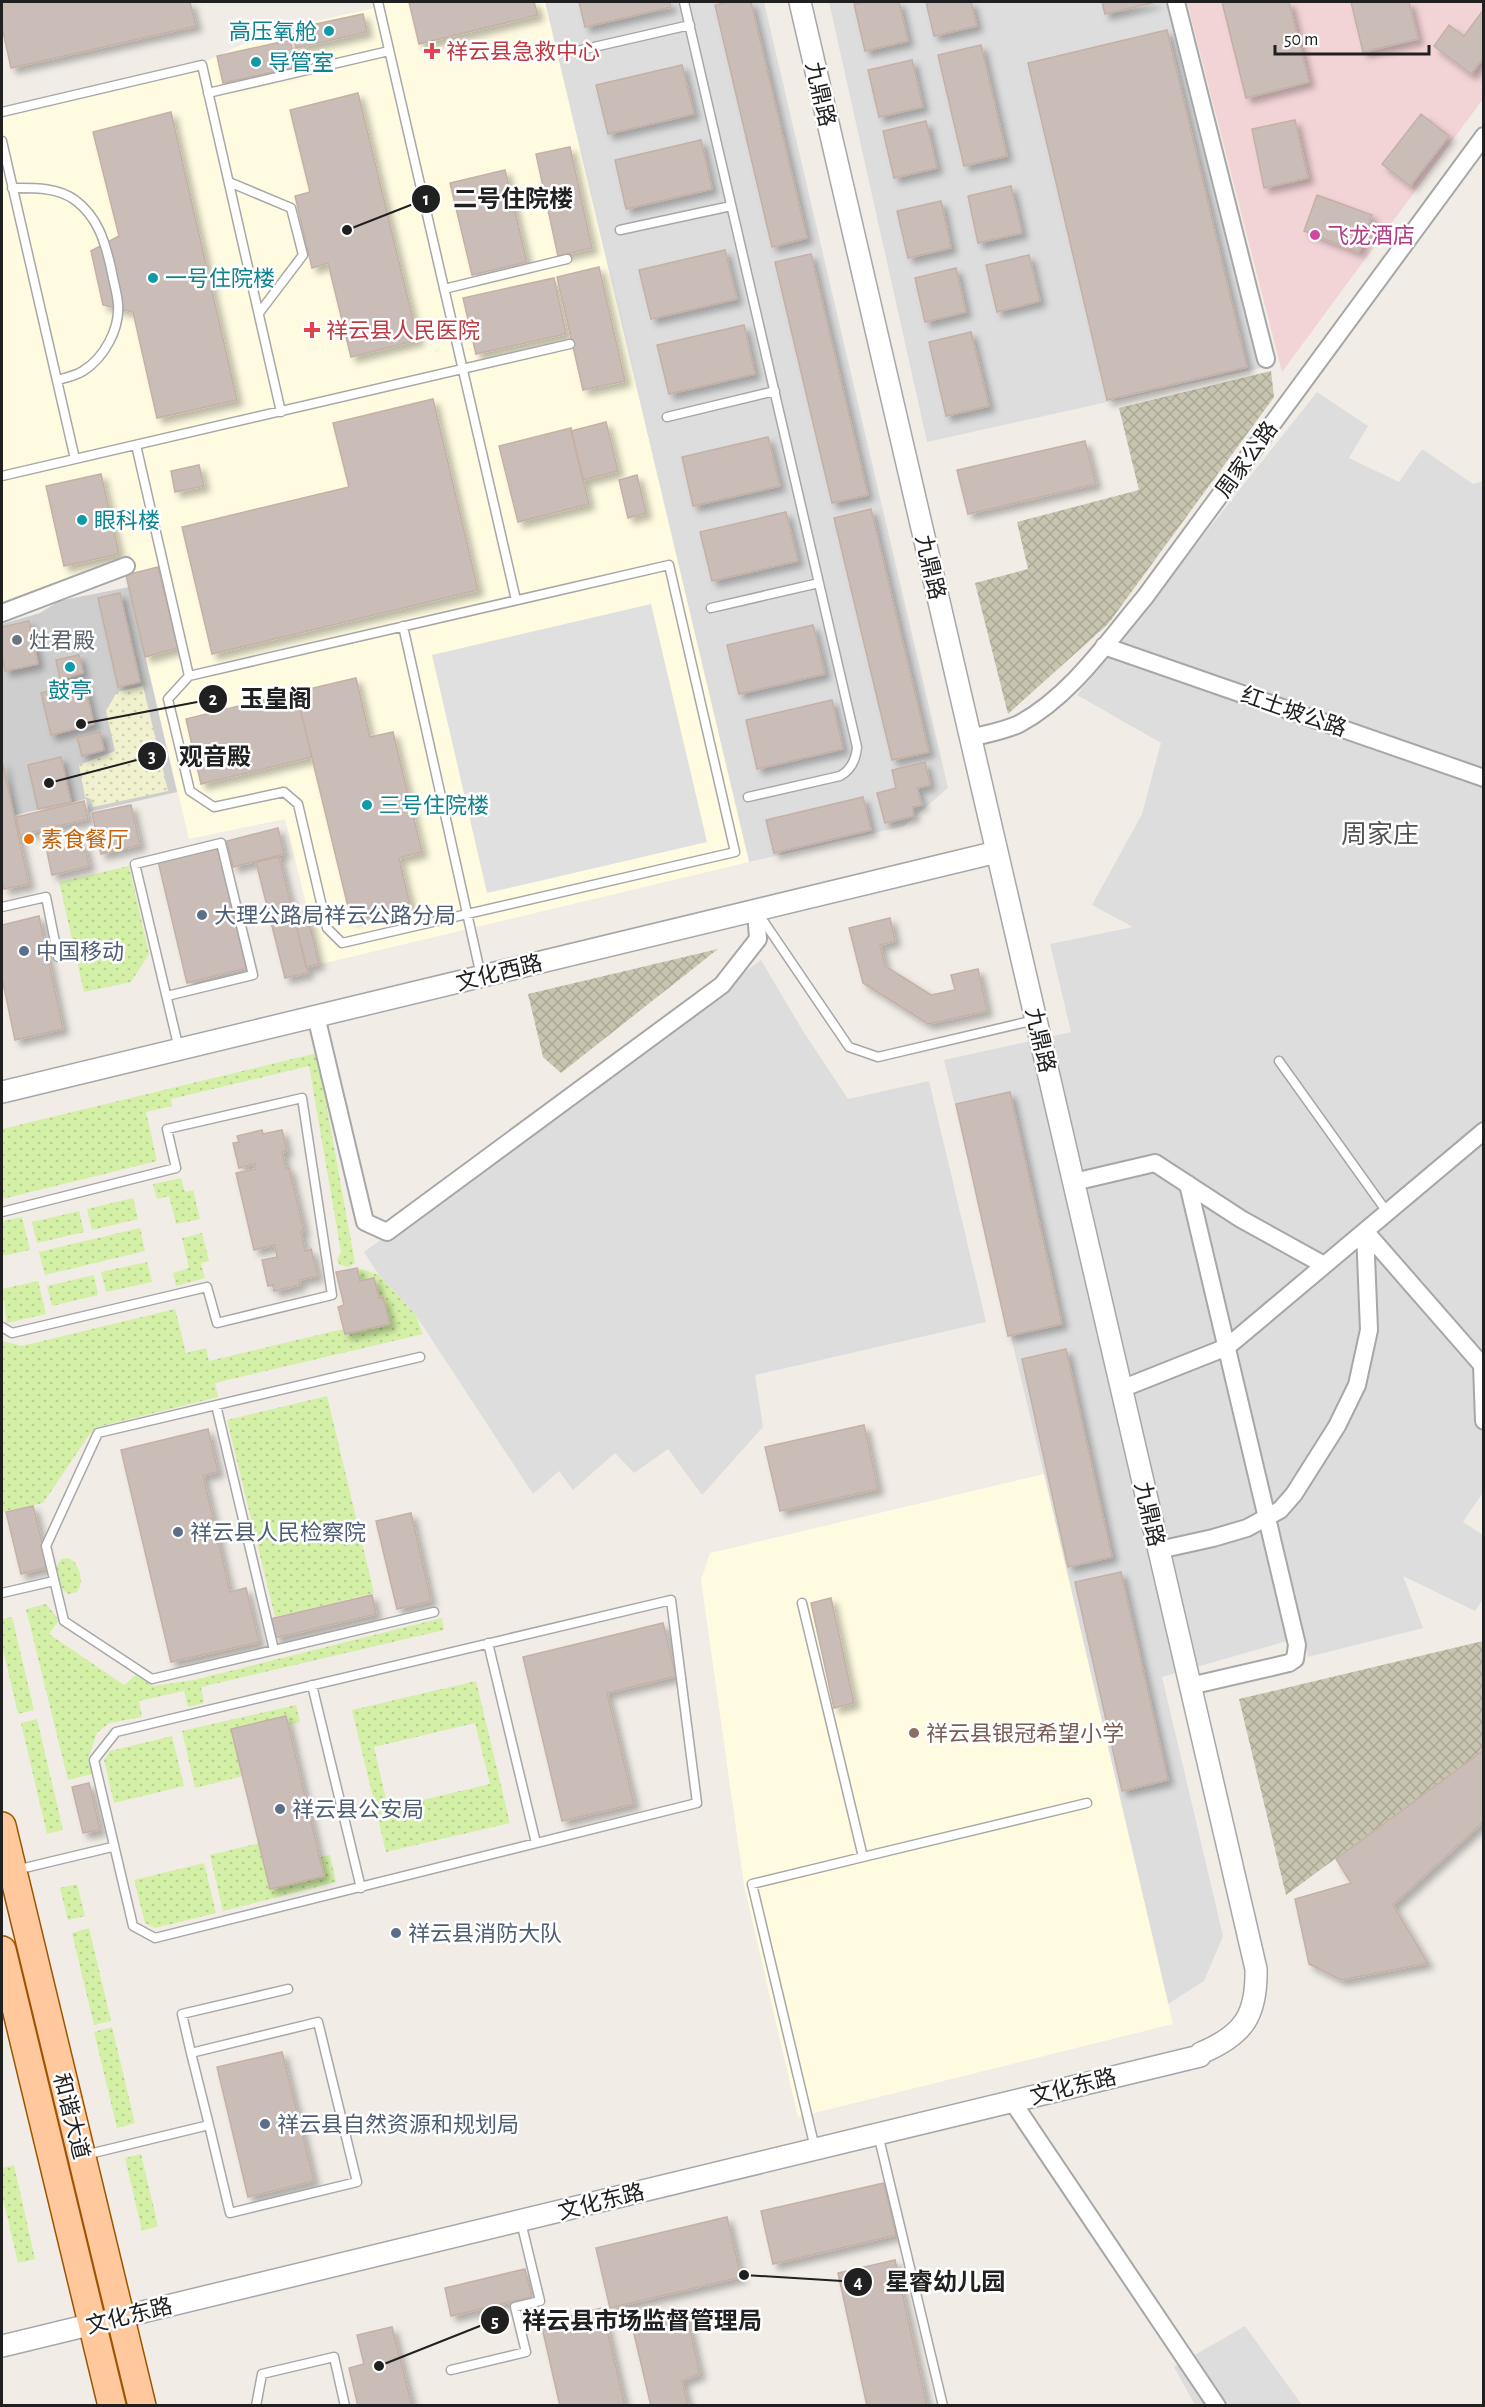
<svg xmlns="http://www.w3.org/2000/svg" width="1485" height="2407" viewBox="0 0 1485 2407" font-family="'Alegreya Sans','Noto Sans SC',sans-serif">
<defs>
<pattern id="construction-cross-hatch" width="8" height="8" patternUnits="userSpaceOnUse" patternTransform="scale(1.5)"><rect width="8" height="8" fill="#c7c4b0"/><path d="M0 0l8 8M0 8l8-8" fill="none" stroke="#aba897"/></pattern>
<pattern id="farmland-dots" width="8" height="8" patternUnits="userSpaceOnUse" patternTransform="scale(1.5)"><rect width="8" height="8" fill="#f1f0cf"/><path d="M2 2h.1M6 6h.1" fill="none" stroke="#ceceb1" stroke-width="1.8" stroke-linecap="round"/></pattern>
<pattern id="grass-dots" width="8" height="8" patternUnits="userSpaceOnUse" patternTransform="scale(1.5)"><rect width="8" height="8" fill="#d4f0a7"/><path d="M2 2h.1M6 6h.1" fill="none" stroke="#b6ce8f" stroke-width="1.8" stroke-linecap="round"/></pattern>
<filter id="shadow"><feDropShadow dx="5.5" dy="5.5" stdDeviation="3" flood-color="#0004"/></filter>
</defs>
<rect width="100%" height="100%" fill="#f1ece6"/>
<path fill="#dedddd" d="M545,2h219l184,786 -44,38 -155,36z
M829,2h345l87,366 -334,74z
M1317,392l51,34 -19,32 50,24 23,-33 51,35 10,-3 1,1010 -21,31 20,13v64l-8,12 -72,-35 20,52 -115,29 -116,-483 109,463 -139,40 61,259 -19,45 -36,23 -124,-530 -100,-414 127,-28 -21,-88 83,-17 -41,-22 50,-91 19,-71 -84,-48z
M761,960l42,71 45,68 81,-18 57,241 -231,53 8,52 -61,68 -34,-46 -34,24 -19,-20 -42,37 -14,-19 -26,23 -118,-180 -36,-39 -15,-23z
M1245,2326l57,79h-107l-21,-38z"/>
<path fill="#f3d4d6" d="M1187,2h296v97l-201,273z"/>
<path fill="#fffbe1" d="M378,2h167l204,860 -428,102 -36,-145 -96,20 -63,-264 7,-7 -3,-14 -128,48v-495l207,-47 61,-29 109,-24z
M1044,1474l129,550 -375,93 -54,-232 -43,-305 9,-27z"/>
<path fill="#cecece" d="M129,587l48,205 -88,20 -3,-13 -84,19v-194l38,-11 19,-12z"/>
<path fill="url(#construction-cross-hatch)" d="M1271,371l3,26 -166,227 -100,90 -33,-131 53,-14 -11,-47 122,-32 -20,-82z
M718,949l-157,124 -18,-16 -15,-63z
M1483,1641v109l-197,145 -47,-196z"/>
<path fill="url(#farmland-dots)" d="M143,686l25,105 -75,16 -2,-8 -6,-2 -6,-32 36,-14 -9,-40 11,-19z"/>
<path fill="url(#grass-dots)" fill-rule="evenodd" d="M129,866l20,88 -18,28 -47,10 -25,-110z
M317,1053l38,210 -7,4 -8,-2 -3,-5 4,-8 -32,-186 -138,33 1,7 -26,6 11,49 -155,38v-70z
M181,1178l4,14 8,-2 7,29 -24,5 -7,-28 -12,3 -4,-15z
M133,1198l5,21 -46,11 -5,-21z
M79,1211l5,21 -47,11 -5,-21z
M22,1217l8,33 -28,6v-35z
M140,1228l5,23 -100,24 -6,-23z
M202,1233l7,28 -8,2 4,15 -29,8 -3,-13 16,-5 -7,-30z
M147,1262l5,20 -46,10 -5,-20z
M357,1268l22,7 36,39 8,20 -208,49 3,14 -120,30 -9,8 -46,68 -41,9v-171l20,5 153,-37 11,44 20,-5 3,13 134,-32 2,5 44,-10 -6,-26h-4l-5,-20 -14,3z
M94,1275l4,20 -46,11 -5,-20z
M38,1281l8,33 -39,9 -5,-34z
M327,1396l47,197 -99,24 -48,-197z
M68,1558c11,3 17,24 9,34l-9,2 -8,-7 -4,-19 5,-9z
M46,1604l13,16 -10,14 75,51 12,-10 17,11 41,-6 248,-62 2,12 -243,57 3,16 -16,4 -4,-16 -45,10 3,16 -33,6 -12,10 -9,26 4,15 -24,6 -42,-171z
M12,1617l22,93 -16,4 -16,-69v-26z
M476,1681l34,142 -124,29 -34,-142zM475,1723l15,61 -102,24 -14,-61z
M296,1705l4,17 -12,3 -45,51 -48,12 -13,-57z
M37,1719l26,111 -16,4 -26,-111z
M172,1736l12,50 -70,17 -10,-43 6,-9z
M259,1843l12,46 53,-13 -4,-19 10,-2 6,27 -113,29 -13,-56z
M204,1863l12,50 -61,15 -10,-5 -11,-43z
M77,1884l8,32 -17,4 -8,-32z
M89,1928l22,93 -17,4 -22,-92z
M112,2027l23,96 -18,5 -23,-96z
M141,2154l17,72 -16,5 -17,-73z
M14,2165l21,94 -17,4 -16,-69v-26z"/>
<path fill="#e0e0e0" d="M651,604l56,238 -220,51 -55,-238z"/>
<path fill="#cabdb8" stroke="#c5b0a6" stroke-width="1.5" filter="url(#shadow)" d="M2,2h188l6,24 -185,42 -9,-41z
M409,2h125l4,13 -119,29z
M579,2h91l1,5 -86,20z
M728,2h23l56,236 -35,9 -57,-242z
M866,2h33l9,39 -43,10 -11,-47z
M926,2h45l6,24 -43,10z
M1102,2h54l-51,12z
M1222,2h67l20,80 -63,16z
M1351,2h58l9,37 -55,13z
M1484,9v48l-13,17 -37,-28 15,-21 15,11z
M363,14l4,18 -71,16 -4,-19z
M1167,30l80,337 -140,33 -79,-337z
M290,40l6,27 -73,16 -6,-27z
M981,45l26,111 -43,10 -26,-111z
M912,60l11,47 -44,10 -11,-47z
M682,65l12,49 -86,20 -12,-49z
M358,93l60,247 -67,17 -23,-94 -16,5 -17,-72 15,-4 -20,-82z
M171,112l66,288 -80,18 -24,-106 -30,-7 -12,-54 28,-15 -26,-104z
M1421,114l28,22 -39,50 -28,-22z
M1295,120l13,58 -44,10 -12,-59z
M926,121l11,47 -43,10 -11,-47z
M701,140l11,49 -86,20 -11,-49z
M570,147l22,101 -34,8 -22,-102z
M505,170l22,92 -55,13 -22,-92z
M1011,186l11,47 -44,10 -10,-47z
M1317,195l55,20 -13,37 -55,-21z
M941,201l10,47 -43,10 -11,-47z
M725,250l12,49 -86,20 -12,-49z
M811,254l57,241 -36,8 -57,-241z
M1029,255l11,46 -43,11 -11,-47z
M599,267l26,114 -42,9 -26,-113z
M956,268l10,44 -41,10 -10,-44z
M554,278l12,56 -90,20 -13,-56z
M744,325l11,49 -86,20 -12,-49z
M971,332l18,74 -43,10 -17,-74z
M433,399l45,191 -266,64 -30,-127 167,-40 -16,-64z
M606,422l12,49 -35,9 -12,-49z
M571,428l18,76 -71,18 -19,-76z
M768,437l12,49 -87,20 -11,-49z
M1085,441l11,43 -128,30 -11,-44z
M199,465l5,21 -29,6 -4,-21z
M101,474l18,80 -55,12 -18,-80z
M637,475l9,38 -18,5 -9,-38z
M871,509l58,243 -37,8 -58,-242z
M786,512l12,49 -86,20 -12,-49z
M158,567l20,81 -33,9 -19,-82z
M120,593l20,89 -22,5 -20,-89z
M29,621l9,43 -33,7 -3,-18v-26z
M813,625l12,49 -86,20 -12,-49z
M79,655l4,18 -23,6 -4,-19z
M356,678l14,59 23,-5 29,120 -23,6 11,47 -59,14 -55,-227z
M84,682l10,42 -43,11 -10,-42z
M296,692l16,65 -111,27 -15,-65z
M832,700l11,49 -86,20 -11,-49z
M100,732l4,18 -22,6 -5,-19z
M61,757l10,45 -33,7 -10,-44z
M2,761l27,123 -25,5 -2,-12z
M925,762l5,23 -13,3 5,17 -10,2 2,9 -29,7 -8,-30 19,-5 -4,-18z
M863,797l8,33 -97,23 -8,-33z
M84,801l4,18 -68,16 -4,-18z
M131,805l9,40 -39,9 -9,-41z
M278,828l6,26 -51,13 -6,-26z
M84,843l5,23 -37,9 -5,-23z
M217,846l29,122 -59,15 -29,-122z
M279,857l29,116 -23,5 -29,-116z
M39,916l24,113 -48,11 -13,-62v-53z
M308,918l11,46 -13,3 -11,-46z
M890,918l5,23 -15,4 5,21 46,29 24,-5 -4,-15 27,-6 9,42 -59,13 -65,-41 -14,-55z
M1010,1092l52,232 -54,12 -52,-232z
M262,1130l1,4 19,-4 5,21 -5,1 4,16h3l15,63h-3l4,20 6,-2 7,27 -19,4 1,5 -26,6 -1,-6 -5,1 -6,-26 15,-3 -2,-12 -21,5 -18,-77 20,-4 -1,-5 -16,4 -6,-25 6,-1 -2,-6z
M357,1268l3,13 14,-3 5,20 4,-1 7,27 -45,10 -7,-27 6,-2 -8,-33z
M1066,1349l46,208 -44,10 -46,-208z
M864,1425l14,64 -98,22 -15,-64z
M208,1429l10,43 -15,3 27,117 16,-4 13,54 -88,20 -50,-212z
M33,1506l15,61 -27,7 -15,-62z
M411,1513l20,88 -34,8 -21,-88z
M1121,1572l47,208 -46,11 -47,-209z
M372,1595l4,19 -101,24 -5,-19z
M831,1598l23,105 -20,5 -23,-105z
M663,1623l13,53 -69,17 27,111 -72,17 -39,-164z
M286,1716l38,160 -54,13 -39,-160z
M1484,1750v71l-91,84 35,58 -87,17 -32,-16 -14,-65 56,-16 -15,-24z
M89,1783l11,47 -17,3 -11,-46z
M282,2052l32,129 -66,16 -31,-130z
M884,2183l12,52 -123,29 -12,-53z
M727,2217l14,60 -131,31 -14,-60z
M895,2260l32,146h-60l-29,-133z
M525,2269l7,28 -81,19 -6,-28z
M602,2308l23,98h-65l-19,-83z
M685,2309l15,65 -18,7 6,25h-37l-20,-85z
M392,2327l20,79h-54l-9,-38 15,-4 -7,-29z"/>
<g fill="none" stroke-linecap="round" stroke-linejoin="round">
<defs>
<path id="service" d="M378,2l138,598
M684,2l173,745c-1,12 -6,23 -17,29l-92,21
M581,50l109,-25
M208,93l181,-42
M2,112l200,-47 79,347
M2,141l73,318
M229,182l62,26 12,47 -44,58
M12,188c22,0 45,-1 63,12 23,17 30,42 36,68 2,12 6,24 7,36 2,25 -14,54 -35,67 -8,5 -18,7 -26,9
M620,230l111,-24
M444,289l123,-30
M667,417l108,-26
M136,445l53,231 480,-111 66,287 -393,91 -15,-15 -29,-124 -14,-12 -70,15 -24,-16 -22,-92 21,-23
M2,476l568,-132
M711,608l108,-25
M403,626l78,350
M2,907l44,-10 12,60
M760,916l89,131 29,10 157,-37
M167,996l86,-21 -32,-132 -86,21 44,185
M1279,1061l108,151
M2,1212l174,-44 -9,-39 135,-31 30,197 -115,28 -10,-36 -195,46 -10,-6
M420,1357l-322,76 -52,113 18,75 88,58 282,-67
M216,1405l58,245
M2,1593l52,-12
M671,1600l26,203 -542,135 -22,-12 -39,-166 22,-28z
M802,1603l61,254 -111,27 63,264
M488,1643l48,200
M312,1685l49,203
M863,1857l224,-54
M16,1870l96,-23
M191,2053l-9,-39 106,-25
M878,2134l65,272
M85,2155l124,-30 21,88 127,-31 -39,-160 -127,31 18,72
M451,2370l75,-18 -11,-45 25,-6 -19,-79
M256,2406l6,-32 72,-17 11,49"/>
<path id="minor" d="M1176,2l90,357
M2,613l124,-47
M1104,646l380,132
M970,738c16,-4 34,-7 49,-14 52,-28 89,-83 126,-127l339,-461
M316,1016l49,206 22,10 335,-247 36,-46 -2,-29
M1074,1182l81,-19 86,56 83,46
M1188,1184l109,461 -2,14 -6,4 -99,23
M1121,1389l106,-42 257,-216
M1159,1550l54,-12 34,-10 33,-18 14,-16 43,-68 20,-41 12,-55 -4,-99 117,134 2,56
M1012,2101l205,305"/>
<path id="tertiary" d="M2,1092l995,-240
M2,2346l1198,-290 1,-3c43,-18 56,-38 55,-84l-456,-1967"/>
<path id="primary" d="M2,1826l140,580
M2,1950l110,456"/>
</defs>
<use href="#service" stroke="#a7a7a7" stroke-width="11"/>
<use href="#minor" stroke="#a7a7a7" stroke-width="20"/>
<use href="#tertiary" stroke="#a7a7a7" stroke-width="24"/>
<use href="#primary" stroke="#9c5400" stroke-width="30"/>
<use href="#service" stroke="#fff" stroke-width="8"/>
<use href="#minor" stroke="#fff" stroke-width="16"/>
<use href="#tertiary" stroke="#fff" stroke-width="21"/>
<use href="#primary" stroke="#ffc89d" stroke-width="27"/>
</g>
<g fill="#0f9aa8" stroke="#fff" stroke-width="2">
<circle cx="329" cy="31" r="6"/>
<circle cx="256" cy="62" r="6"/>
<circle cx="153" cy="278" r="6"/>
<circle cx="82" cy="520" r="6"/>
<circle cx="70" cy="667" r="6"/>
<circle cx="367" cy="805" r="6"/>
</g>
<g fill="#e0444e" stroke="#fff" stroke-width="2">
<path d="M429 42h6v6h6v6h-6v6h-6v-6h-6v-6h6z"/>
<path d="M309 321h6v6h6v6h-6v6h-6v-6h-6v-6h6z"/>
</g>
<circle fill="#d1479c" stroke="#fff" stroke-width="2" cx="1315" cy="235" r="6"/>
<circle fill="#6b7280" stroke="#fff" stroke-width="2" cx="17" cy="640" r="6"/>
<circle fill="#e8710a" stroke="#fff" stroke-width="2" cx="29" cy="839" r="6"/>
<g fill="#5c6f8a" stroke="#fff" stroke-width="2">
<circle cx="202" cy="915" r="6"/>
<circle cx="24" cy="951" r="6"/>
<circle cx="178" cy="1532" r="6"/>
<circle cx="280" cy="1809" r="6"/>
<circle cx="396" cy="1933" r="6"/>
<circle cx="265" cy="2124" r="6"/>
</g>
<circle fill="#8d6e63" stroke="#fff" stroke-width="2" cx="914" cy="1733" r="6"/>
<g text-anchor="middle" stroke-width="5" stroke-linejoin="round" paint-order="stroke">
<g font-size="22" fill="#0d838f" stroke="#fff" text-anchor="start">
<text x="317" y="39" text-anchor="end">高压氧舱</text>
<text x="268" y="70">导管室</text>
<text x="165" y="286">一号住院楼</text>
<text x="94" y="528">眼科楼</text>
<text x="70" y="698" text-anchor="middle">鼓亭</text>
<text x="379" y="813">三号住院楼</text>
</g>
<g font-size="22" fill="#be3a42" stroke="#fff" text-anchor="start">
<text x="446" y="59">祥云县急救中心</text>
<text x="326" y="338">祥云县人民医院</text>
</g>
<g font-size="22" fill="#202020" stroke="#fff">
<text transform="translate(821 94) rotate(77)" y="8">九鼎路</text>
<text transform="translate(1246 459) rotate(-54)" y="8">周家公路</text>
<text transform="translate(931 567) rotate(77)" y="8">九鼎路</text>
<text transform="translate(1294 711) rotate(19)" y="8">红土坡公路</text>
<text transform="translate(499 972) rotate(-14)" y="8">文化西路</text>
<text transform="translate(1041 1040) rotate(77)" y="8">九鼎路</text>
<text transform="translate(1150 1514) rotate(77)" y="8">九鼎路</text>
<text transform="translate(1073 2086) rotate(-14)" y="8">文化东路</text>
<text transform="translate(72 2116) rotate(76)" y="8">和谐大道</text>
<text transform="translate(601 2201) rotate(-14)" y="8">文化东路</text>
<text transform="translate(129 2315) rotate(-14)" y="8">文化东路</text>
</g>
<g font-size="22" fill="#b23c85" stroke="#fff" text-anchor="start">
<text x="1327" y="243">飞龙酒店</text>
</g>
<g font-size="22" fill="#5b616d" stroke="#fff" text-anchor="start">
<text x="29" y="648">灶君殿</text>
</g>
<g font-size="22" fill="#c56008" stroke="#fff" text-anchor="start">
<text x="41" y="847">素食餐厅</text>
</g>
<g font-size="22" fill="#4e5e75" stroke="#fff" text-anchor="start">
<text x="214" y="923">大理公路局祥云公路分局</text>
<text x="36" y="959">中国移动</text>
<text x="190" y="1540">祥云县人民检察院</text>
<text x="292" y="1817">祥云县公安局</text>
<text x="408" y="1941">祥云县消防大队</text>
<text x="277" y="2132">祥云县自然资源和规划局</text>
</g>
<g font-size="22" fill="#785e54" stroke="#fff" text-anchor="start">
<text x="926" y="1741">祥云县银冠希望小学</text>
</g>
<g font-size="26" fill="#535353" stroke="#fff">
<text x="1380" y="843">周家庄</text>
</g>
</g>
<path fill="none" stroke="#202020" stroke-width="2" d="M347 230L426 199M81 724L213 699M49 783L152 756M744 2275L858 2282M379 2366L495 2320"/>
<g fill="#202020" stroke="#fff" stroke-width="2">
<circle cx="347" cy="230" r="6"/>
<circle cx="81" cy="724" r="6"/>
<circle cx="49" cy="783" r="6"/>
<circle cx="744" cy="2275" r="6"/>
<circle cx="379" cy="2366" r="6"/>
<circle cx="426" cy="199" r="15"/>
<circle cx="213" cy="699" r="15"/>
<circle cx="152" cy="756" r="15"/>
<circle cx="858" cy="2282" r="15"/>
<circle cx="495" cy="2320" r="15"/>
</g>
<g font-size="18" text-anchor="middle" font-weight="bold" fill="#fff">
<text x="426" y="205">1</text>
<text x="213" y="705">2</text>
<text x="152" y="762">3</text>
<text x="858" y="2288">4</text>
<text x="495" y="2327">5</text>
</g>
<g font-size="24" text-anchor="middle" font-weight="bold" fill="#202020" stroke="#fff" stroke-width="5" stroke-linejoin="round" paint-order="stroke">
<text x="513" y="207">二号住院楼</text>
<text x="276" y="707">玉皇阁</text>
<text x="215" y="765">观音殿</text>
<text x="945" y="2290">星睿幼儿园</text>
<text x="642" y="2329">祥云县市场监督管理局</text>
</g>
<rect width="1485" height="2407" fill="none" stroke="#202020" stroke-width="6"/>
<path d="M1275 45v9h154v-9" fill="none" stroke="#202020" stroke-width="3"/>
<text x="1284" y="45" font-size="18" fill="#202020" stroke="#ffffff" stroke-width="4.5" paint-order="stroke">50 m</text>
</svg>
